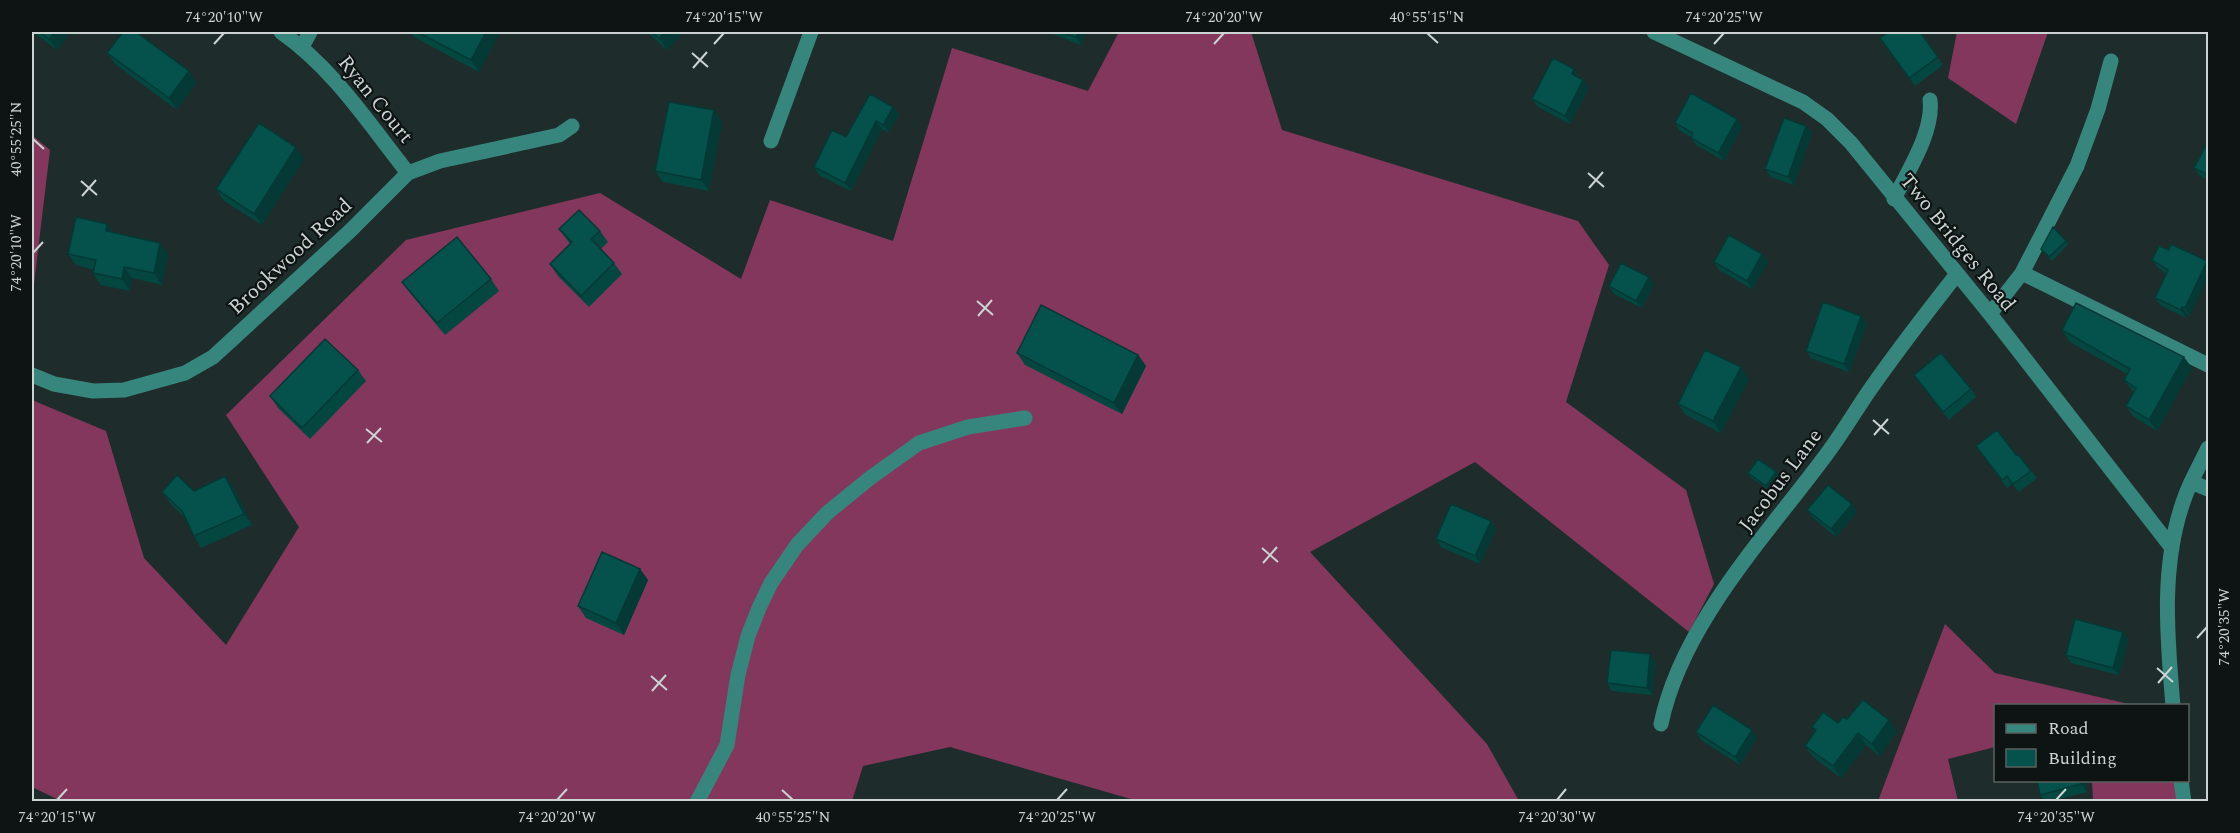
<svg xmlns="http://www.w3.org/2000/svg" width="2240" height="833" viewBox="0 0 2240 833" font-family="Spectral,serif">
<rect width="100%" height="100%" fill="#1e2d2b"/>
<path fill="#83375d" d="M1119,32h132l31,98 296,91 31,44 -43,137 120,88 28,94 -25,48 -214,-170 -165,90 177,192 32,57h-386l-2,-2 -181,-52 -87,19 -11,35h-791l-29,-14v-387l74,31 38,127 82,87 73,-118 -73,-112 180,-175 194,-47 141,86 29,-79 123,41 59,-193 136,43z
M1957,32h91l-32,92 -68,-46z
M32,135l18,15 -18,151z
M1945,624l50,49 138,32 -137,1 -1,41 -47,12 10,42h-80z
M2092,781h87l2,20h-88z"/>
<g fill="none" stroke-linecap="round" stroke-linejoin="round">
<path stroke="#37867e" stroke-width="15" d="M281,32c52,36 88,92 127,141
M1654,32l149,70 24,17 24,24 139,171 182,234
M302,47l8,-15
M771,141l40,-109
M1894,199c14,-28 40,-68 36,-99
M2022,273l186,92
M1990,314l32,-41 55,-107 21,-57 13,-48
M32,375l22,9 39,7 31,-1 61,-17 28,-16 137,-126 58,-58 32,-12 119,-26 13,-9
M2191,482l17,7
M2173,706c-6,-70 -13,-145 13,-212 6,-16 15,-31 22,-46
M1661,724c20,-98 103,-186 162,-265 17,-22 31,-46 46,-68 28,-40 58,-79 88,-117
M2181,780l3,22
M697,802l30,-57 11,-70 10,-39 11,-28 12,-25 26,-38 30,-32 43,-35 49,-35 49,-16 57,-9"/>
</g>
<path fill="#044741" d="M33,32h38l-14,18z
M410,32h90l-21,40 -65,-35z
M647,32h37l-17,18z
M1051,32h35l-5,13 -28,-11z
M1920,32l23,33 -28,21 -35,-48z
M107,53l90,29 -20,28 -62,-46z
M1579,78l10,10 -19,36 -32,-17 -6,-8z
M893,107l6,7 -10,19 -7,-4 -31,62 -32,-16 -5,-8 32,-30z
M1737,119l5,8 -18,34 -28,-16 -5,-8 -11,-6 -5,-8z
M722,122l-13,69 -46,-9 -8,-11z
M1806,126l6,7 -18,52 -23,-8 -6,-8z
M2208,142v38l-8,-4 -6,-8z
M304,159l-42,66 -38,-24 -8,-12z
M559,229l41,2 8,11 -7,7 13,14 8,11 -33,33 -31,-31 -8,-12 20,-20z
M113,232l55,22 -6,31 -30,-7 -2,13 -29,-6 -8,-12 1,-3 -18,-5 -8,-11z
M2066,241l2,3 -16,17 -11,-12z
M2159,246l31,70 -2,-1 -2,3 -26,-13 -5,-7 11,-24 -8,-6 -6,-8z
M1762,254l6,8 -16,27 -33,-19 -5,-8z
M491,279l8,12 -54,44 -35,-42 -8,-11z
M1654,284l-12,24 -28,-14 -5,-8z
M1861,316l6,8 -18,48 -38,-14 -5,-7z
M2062,330l130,38 -35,63 -23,-14 -8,-11 8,-13 -10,-13 3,-6 -57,-32z
M1017,353l121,2 8,11 -24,48 -97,-49z
M358,370l8,11 -56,58 -32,-31 -8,-12z
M1914,375l57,14 5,8 -27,23z
M1749,379l-28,54 -35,-18 -8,-11z
M1976,446l40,9 2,-1 19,24 -18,14 -7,-8 -5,4z
M1748,473l31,3 -10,14 -19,-13z
M225,476l8,11 19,38 -51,23 -7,-12 -9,-18 -15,-15 -8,-11 32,-1z
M1852,504l5,8 -21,25 -23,-19 -6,-8z
M1496,529l-16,35 -39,-17 -5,-8z
M640,569l8,11 -24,55 -38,-17 -8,-12z
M2129,639l-10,36 -48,-12 -5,-8z
M1656,662l-4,33 -40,-4 -5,-8z
M1847,719l50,12 -17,25 -14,-11 -25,33 -28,-21 -8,-11 10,-14 -3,-5 26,-4z
M1696,732l61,6 -17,27 -39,-25z
M2084,780l3,12 -36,9h-6l-5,-6z"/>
<path fill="#043935" d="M54,32h17l-14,18 -8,-11z
M486,32h14l-21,40 -8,-12z
M665,32h19l-17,18 -8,-12z
M1078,32h8l-5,13 -5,-8z
M1574,69l5,8 -7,-3z
M189,71l8,11 -20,28 -8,-12z
M1583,80l6,8 -19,36 -5,-8z
M893,107l6,7 -10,19 -6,-8z
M714,110l8,12 -13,69 -8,-11z
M1737,119l5,8 -18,34 -6,-8z
M876,121l6,8 -31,62 -6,-8z
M1806,126l6,7 -18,52 -6,-8z
M296,147l8,12 -42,66 -8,-11z
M107,224l8,12 -9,-5z
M160,243l8,11 -6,31 -8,-12z
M1762,254l6,8 -16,27 -5,-8z
M2207,261l1,2v14l-18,39 -5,-8z
M124,267l8,11 -2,13 -8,-12z
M1649,277l5,7 -12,24 -6,-7z
M2182,307l6,8 -2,3 -5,-8z
M1861,316l6,8 -18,48 -5,-8z
M1138,355l8,11 -24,48 -8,-11z
M2184,357l8,11 -35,63 -8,-11z
M1741,367l8,12 -28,54 -8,-12z
M1776,472l3,4 -10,14 -3,-4z
M225,476l8,11 19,38 -8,-11z
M1852,504l5,8 -21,25 -5,-8z
M1491,521l5,8 -16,35 -5,-8z
M640,569l8,11 -24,55 -8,-12z
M2123,632l6,7 -10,36 -6,-7z
M1650,654l6,8 -4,33 -5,-7z
M1889,720l8,11 -17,25 -8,-12z
M1752,730l5,8 -17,27 -5,-8z
M1858,733l8,12 -25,33 -8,-12z
M2080,780h4l3,12 -6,-8z"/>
<path fill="#05524c" stroke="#043935" stroke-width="1.5" d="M40,32h14l-5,7z
M123,32h13l53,39 -20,27 -62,-45z
M417,32h69l-15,28z
M651,32h14l-6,6z
M1060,32h18l-2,5z
M1889,32h31l18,25 -29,21 -29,-40z
M1553,58l21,11 -2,5 11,6 -18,36 -33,-17z
M1691,93l46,26 -19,34 -27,-15 2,-5 -18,-10z
M870,94l23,13 -10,18 -7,-4 -31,62 -31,-16 18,-37 14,7z
M669,102l45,8 -13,70 -46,-9z
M1784,118l22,8 -18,51 -23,-8z
M259,123l37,24 -42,67 -38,-25z
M2208,142v33l-14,-7z
M579,210l21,21 -9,8 23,24 -33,33 -31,-32 22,-22 -13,-13z
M76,217l31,7 -1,7 54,12 -6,30 -30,-6 -2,12 -29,-6 3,-13 -28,-6z
M2053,227l13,14 -17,16 -8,-8z
M1729,235l33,19 -15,27 -33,-19z
M457,237l34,42 -54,44 -35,-41z
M2171,244l36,17 -22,47 -3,-1 -1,3 -26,-12 13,-28 -16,-10 7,-14 10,4z
M1621,263l28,14 -13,24 -27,-15z
M1823,302l38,14 -17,48 -38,-13z
M2076,303l108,54 -35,63 -23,-14 10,-18 -12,-8 6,-11 -68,-39z
M1041,305l97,50 -24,48 -97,-50z
M325,339l33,31 -56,58 -32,-32z
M1705,350l36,17 -28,54 -35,-17z
M1941,353l30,36 -28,23 -29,-37z
M1997,430l19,25 2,-1 13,17 -18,13 -6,-8 -5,4 -26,-34z
M1758,459l18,13 -10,14 -18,-13z
M177,475l17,16 31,-15 19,38 -50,22 -12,-25 -20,-19z
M1828,485l24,19 -21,25 -24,-19z
M1451,504l40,17 -16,35 -39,-17z
M602,552l38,17 -24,54 -38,-17z
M2075,619l48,13 -10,36 -47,-13z
M1611,650l39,4 -3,34 -40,-5z
M1863,700l26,20 -17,24 -14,-11 -25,33 -28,-20 11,-16 -4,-3 11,-15 15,11 5,-6 4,2z
M1713,705l39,25 -17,27 -39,-25z
M2037,780h43l1,4 -41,11z"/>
<path fill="none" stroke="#cbd4d2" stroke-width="2" d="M1427,33l11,10M214,44l10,-11M714,44l10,-11M1214,44l10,-11M1714,44l10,-11M692,53l16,14M693,68l14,-16M33,139l11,10M1588,173l16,14M81,181l16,14M1589,188l14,-16M82,196l14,-16M33,253l10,-11M977,301l16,14M978,316l14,-16M1873,420l16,14M366,429l16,13M1874,435l14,-16M367,443l14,-15M1262,548l16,14M1263,563l14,-16M2197,638l10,-11M2157,668l16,14M651,676l16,14M2158,683l14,-16M652,691l14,-16M782,790l11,10M57,800l10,-11M557,800l10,-11M1057,800l10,-11M1557,800l9,-11M2056,800l10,-11"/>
<g text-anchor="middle" stroke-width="4.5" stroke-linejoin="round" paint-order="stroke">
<g font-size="21" fill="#cbd4d2" stroke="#0d1413">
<text transform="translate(376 99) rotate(51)" y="7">Ryan Court</text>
<text transform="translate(1958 242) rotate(51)" y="7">Two Bridges Road</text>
<text transform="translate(290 256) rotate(-43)" y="7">Brookwood Road</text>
<text transform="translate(1780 480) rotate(-53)" y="7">Jacobus Lane</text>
</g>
</g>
<rect width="2240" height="833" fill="none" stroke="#0d1413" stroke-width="66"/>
<rect x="1994" y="704" width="195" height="78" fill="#0d1413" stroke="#59615f" stroke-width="1.5"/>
<rect x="2006" y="724" width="30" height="9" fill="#37867e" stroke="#59615f" stroke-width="1.5"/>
<text x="2048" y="734" font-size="18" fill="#cbd4d2">Road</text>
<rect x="2006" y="749" width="30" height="18" fill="#05524c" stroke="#59615f" stroke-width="1.5"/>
<text x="2048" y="764" font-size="18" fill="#cbd4d2">Building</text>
<rect x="33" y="33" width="2174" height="767" fill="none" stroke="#cbd4d2" stroke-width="2"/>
<g font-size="15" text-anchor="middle" fill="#cbd4d2">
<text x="224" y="22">74°20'10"W</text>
<text x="724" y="22">74°20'15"W</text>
<text x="1224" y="22">74°20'20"W</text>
<text x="1427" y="22">40°55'15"N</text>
<text x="1724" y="22">74°20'25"W</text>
<text transform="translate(16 139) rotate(-90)" y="5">40°55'25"N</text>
<text transform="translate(16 253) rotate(-90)" y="5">74°20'10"W</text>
<text transform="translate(2224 627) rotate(-90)" y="5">74°20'35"W</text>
<text x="57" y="822">74°20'15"W</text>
<text x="557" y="822">74°20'20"W</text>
<text x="793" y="822">40°55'25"N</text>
<text x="1057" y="822">74°20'25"W</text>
<text x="1557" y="822">74°20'30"W</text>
<text x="2056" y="822">74°20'35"W</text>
</g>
</svg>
